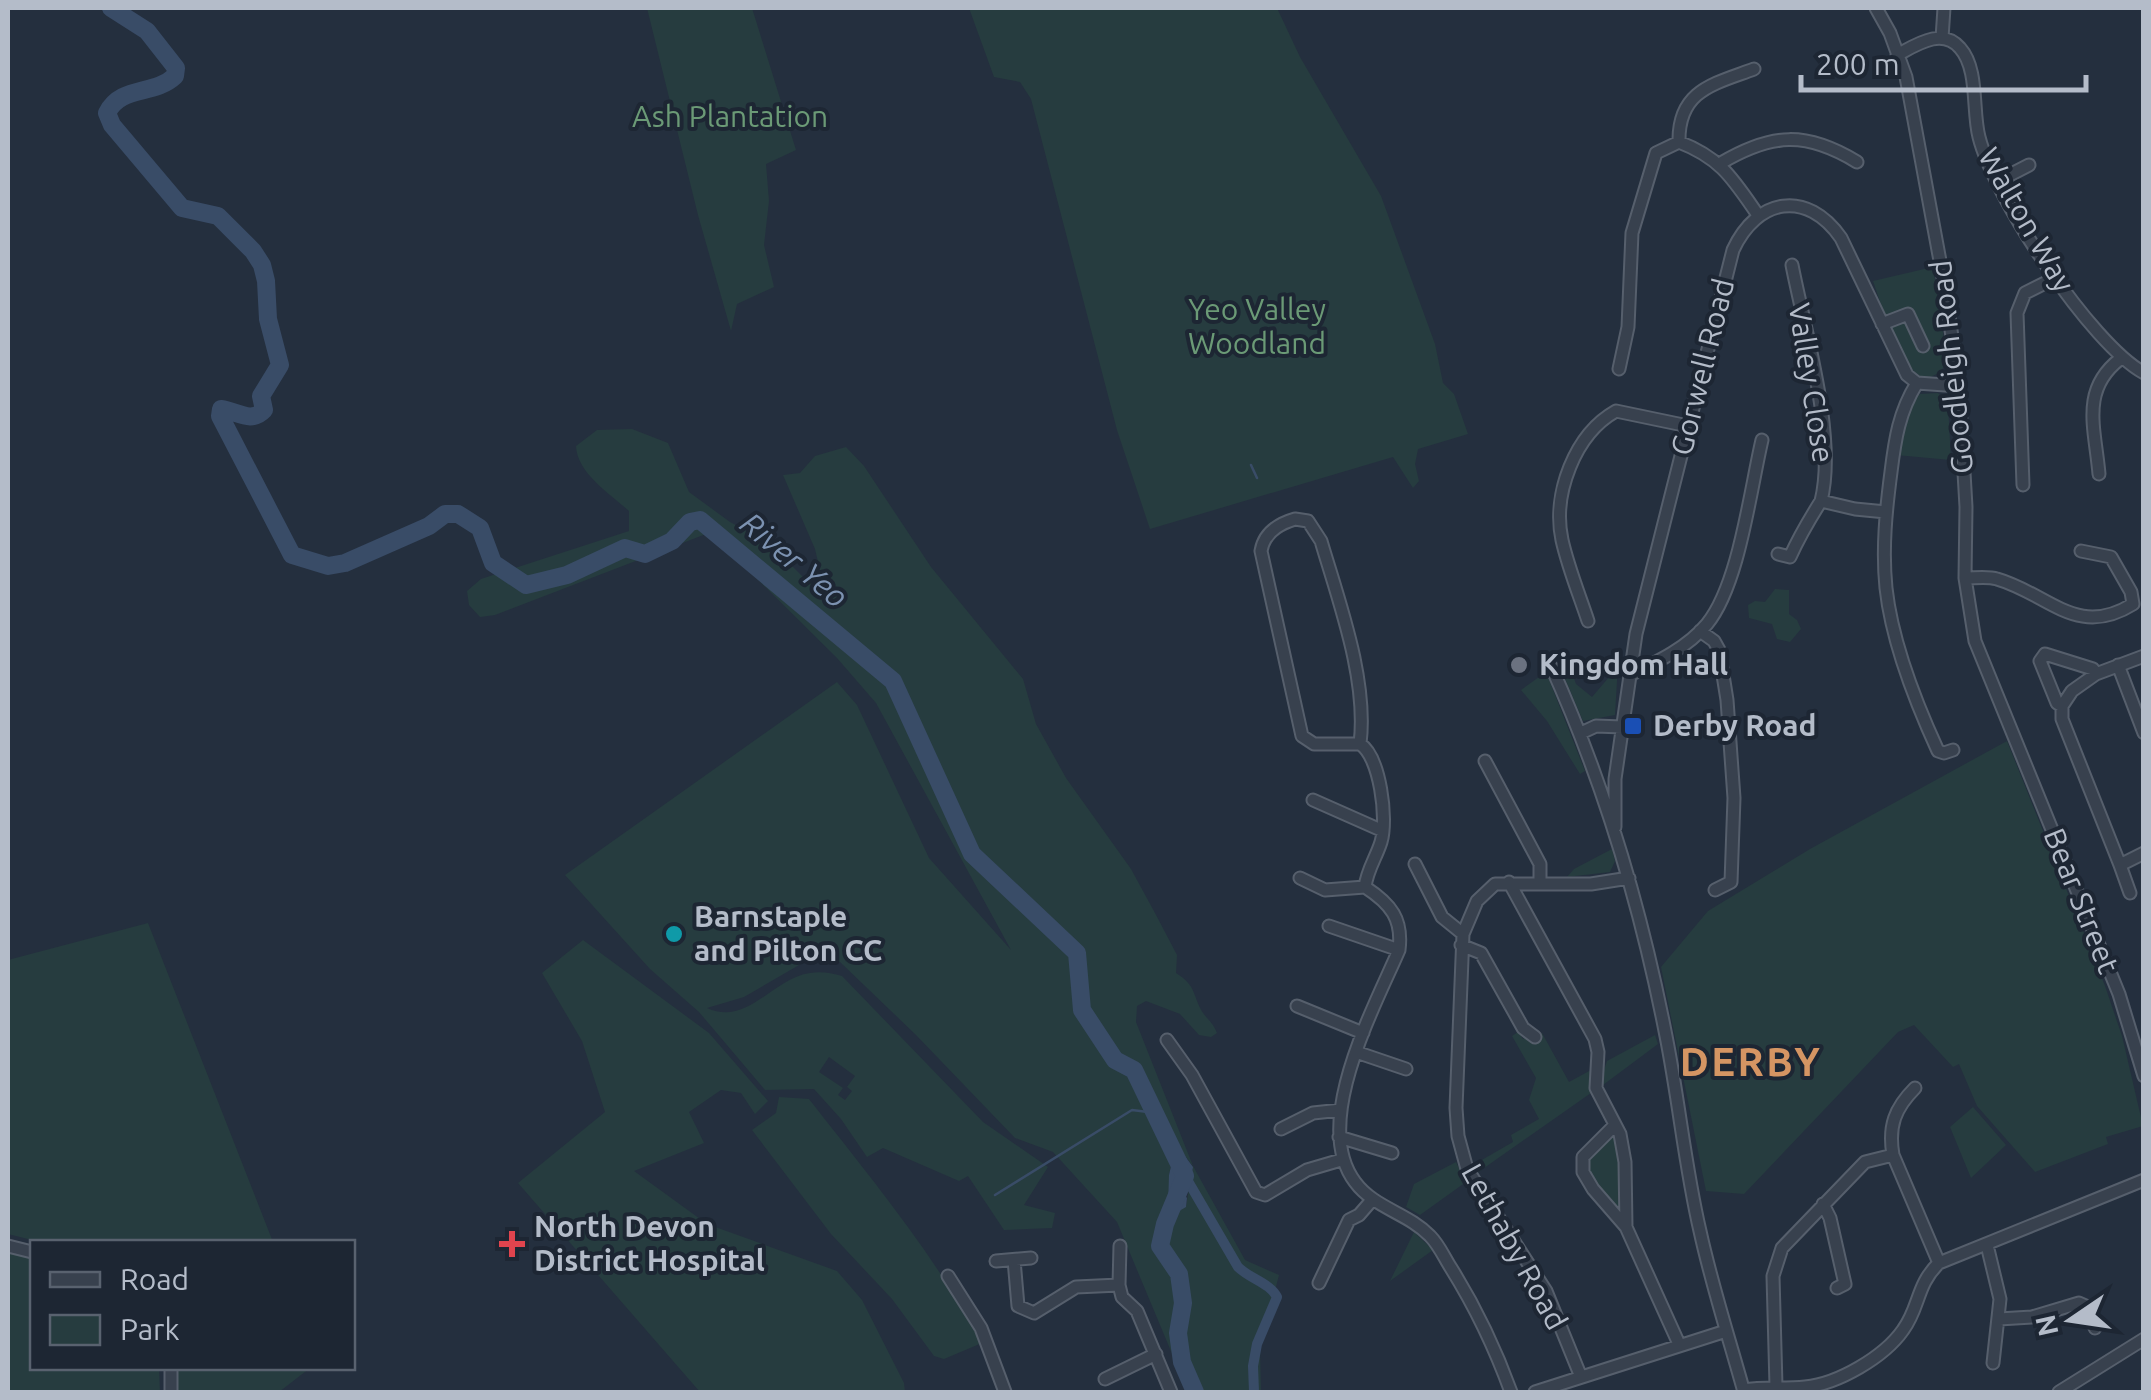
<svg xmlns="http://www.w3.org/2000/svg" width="2151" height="1400" viewBox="0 0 2151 1400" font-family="Ubuntu,sans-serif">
<rect width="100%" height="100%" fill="#242f3e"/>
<path fill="#263c3f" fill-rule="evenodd" d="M647,8h105l44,142 -30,14 3,37 -5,44 10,42 -37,17 -6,27 -33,-116z
M969,8h308l23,49 81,139 54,148 8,39 11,11 14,40 -50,15 -3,15 4,17 -6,7 -20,-31 -243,72 -33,-99 -86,-331 -11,-17 -26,-5z
M1933,267l14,92 -6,13 -15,7c-28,-10 -43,-70 -53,-98z
M1938,393l10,11 3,56 -55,-5 14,-52 10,-9z
M632,429l36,14 21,49 41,30 39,21 38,38 15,-2 -7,-30 -32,-74 17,-2 15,-17 31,-9 18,19 67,101 92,112 13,45 30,54 65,91 24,44 22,42 -1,18c21,13 16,22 27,40 6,8 10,10 14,20l-6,4 -12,-2 -19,-21 -34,-13 -9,5 -1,16 57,144 52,94 34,15 -19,74 1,43h-73l-71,-170 -64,-70 -38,-14 -99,-103 -76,-73 -34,-1 -62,36 -37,11c40,19 66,-30 103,-35 11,-2 21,0 32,3l141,146 65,45 -24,38 31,8 -3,15 -48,2 -36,-54 -9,5 -76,-33 -16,9 -26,-38 -27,-30 -49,1 -66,-78 -49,-43 -85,-94 272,-193 20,23 72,153 82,92 -135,-247 -39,-45 -97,-96 -34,-28 -211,81 -15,2 -11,-12 -2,-14 14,-12 148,-48v-20c-19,-17 -52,-38 -53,-65l21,-16zM829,1057l26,19 -8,11 5,4 -7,9 -7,-5 5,-7 -24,-16zM1176,1145l17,21 -7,40 -17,-31z
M1775,589l14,1v24l8,6 4,9 -11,13 -13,-3 -5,-15 -23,-6 -1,-13 7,-4 10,1z
M1619,647l-4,68 -32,6 -23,-54 9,-3 7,20 16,13 18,-21z
M1546,672l39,99 -5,3 -33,-53 -26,-31z
M2007,741l98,245 17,50 21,90 -37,11 2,7 -73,28 -58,-66 -18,-42 -6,3 -39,-42 -16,7 -154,162 -38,-3 -45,-224 47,-56 102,-62z
M1612,849l3,12 -5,11 -43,5 7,-8z
M148,923l125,319h-233l-32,-8v-274z
M583,940l126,93 59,68 -13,13 -14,-21 -20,-3 -32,22 15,31 -70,28 73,53 130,47 25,29 42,83 1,9h-205l-182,-209 87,-71 -23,-71 -40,-68z
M1518,1032l5,7 3,-2 10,5 6,-9 27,49 22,-12v23l-114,80 3,-12 33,-19 -2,-7 28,-16 -10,-19 7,-22 -24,-42z
M1655,1035l3,9 -55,41 -1,-9 5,-15z
M779,1097l30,2c61,78 126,156 173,244l-38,16 -10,-3 -42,-57 -61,-65 -79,-104 24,-17z
M1973,1107l33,38 -35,33 -21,-51z
M1615,1126l5,8 6,92 -33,-37 -10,-31z
M1456,1162l10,20 -46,33 -14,-8 8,-23z
M1414,1232l19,18 -43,31z
M8,1250l24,6v112h127l1,24h-152z
M175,1368h135l-31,24h-104z"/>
<path fill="#394c67" d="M1176,1144l17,23 -3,17 -9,7 6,7 -1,9 -12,7 -6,-7 1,-32z"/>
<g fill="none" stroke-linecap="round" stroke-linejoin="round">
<path stroke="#394c67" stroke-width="2.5" d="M1251,465l6,13
M995,1195l137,-85 24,3"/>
<path stroke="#394c67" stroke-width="10" d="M1185,1176l53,91c12,12 32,16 39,30l-20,47 -4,22 1,26"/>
<path stroke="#394c67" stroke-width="18" d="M111,8l36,23 29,37 -1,8c-21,20 -54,9 -68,37l5,12 70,83 36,8 35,35 9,14 4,16 2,38 12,46 -19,31 3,14c-13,14 -27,1 -43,-1l-1,7 72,139 36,11 17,-3 84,-37 16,-12h13l22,14 13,35 33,22 41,-10 58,-27 20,6 27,-13 18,-19 10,-2 193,161 79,173 105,99 5,57 33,50 19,10 51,106 -20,48 -5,22 19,28 4,29 -5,30 4,29 13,30"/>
<defs>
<path id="minor" d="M1876,8l14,25 16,44 39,211 14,98 7,121 -1,71 10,63 144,353 25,82
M1942,38l2,-30
M1897,55c19,-10 45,-28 63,-7 19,21 12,63 19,89 15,60 112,207 165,236
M1679,142c-1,-52 35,-58 75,-73
M1721,163c51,-30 85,-32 136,-1
M1998,181l31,-16
M1792,265c13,67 45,172 29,236l34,8 31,3
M1882,324l26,-10 15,32
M1619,369l9,-42 4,-94 24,-80 23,-11c42,16 54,37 79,73
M1917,383c-18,29 -22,56 -26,89 -5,38 -9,77 -5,116 6,55 29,113 52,163l6,2 9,-3
M2099,474c-4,-46 -19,-84 21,-115
M2023,485l-6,-172 8,-20 30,-15
M1295,519l13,2 13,20c18,61 47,139 39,203h-46l-12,-8 -41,-185c3,-18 17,-27 34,-32z
M1778,554l12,3c9,-20 19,-37 31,-56
M1965,578c10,0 23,-2 32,1 52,15 80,60 136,25l-2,-12 -20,-35 -30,-6
M1588,621c-9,-27 -20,-54 -26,-81 -10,-46 13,-106 54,-129l72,15
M1700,631l14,10 5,9 8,50 7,98 -3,84 -16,8
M2144,656l-48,18 -3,-5 -48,-15 -5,7 17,42 5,3v13l58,146 24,-12
M2118,665l26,68
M1551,666c54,119 90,242 115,370 13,65 19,131 34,195 12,55 29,107 44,161
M1630,675c27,-13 57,-27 77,-51 32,-39 43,-133 55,-184
M2062,706l10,-15 24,-17
M1581,733l15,-7 26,1
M1360,744c20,12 28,75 21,98 -5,16 -14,28 -16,45 26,17 38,32 34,63 -26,60 -88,174 -44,232 19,26 53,31 75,54 9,9 14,21 21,32 25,40 44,80 60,124
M1485,761l55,103v18
M1313,800l70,31
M1615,827v-48l21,-145 97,-384c24,-52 74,-61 108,-12l66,137 10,8 42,3
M1415,864l27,53 21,17
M2120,865l10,28
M1300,878l25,12 40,-3
M1509,882l86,157 3,13 -2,36 24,46 5,28 1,65 53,117
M1329,926l70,24
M1461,945l20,8 42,75 12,9
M1297,1006l66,27
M1167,1040l25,35 64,117 9,3 42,-25 34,-10
M1356,1052l50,17
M1615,1125l-32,32v15l10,17 33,38
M1281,1129l32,-16 28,-3
M1339,1137l53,16
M1893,1155c-5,-29 2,-47 22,-67
M1823,1204l7,14 15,66 -8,4
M1987,1245l13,54 -7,64
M8,1246l24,6
M1120,1246l-1,39 3,12 15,14 34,81
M1014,1260l4,46 16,7 42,-26 43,-2
M996,1261l35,-3
M948,1276l33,52 24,64
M1319,1283l30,-63 10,-5 13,-15
M1999,1319l33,-2 47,-14 9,4 7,21
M171,1368v24
M1581,1377l-35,-86 -79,-122 -9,-33 -2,-28 7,-174 14,-33 18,-17h96l38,-6
M1105,1379l51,-25
M1776,1386l-3,-110 9,-28 83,-86 28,-7 46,108
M1743,1390c21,-3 41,-1 62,-3 33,-3 79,-30 98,-57 17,-23 13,-45 36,-67l205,-83
M1535,1392l191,-61
M2059,1392l85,-53"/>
</defs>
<use href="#minor" stroke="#565f6c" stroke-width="15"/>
<use href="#minor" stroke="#38414e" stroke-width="11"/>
</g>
<circle fill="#6b7280" stroke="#1d2633" stroke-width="4" cx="1519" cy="665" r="10"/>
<rect fill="#1a4fb4" stroke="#1d2633" stroke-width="4" x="1623" y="716" width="20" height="20" rx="5"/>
<circle fill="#0f9aa8" stroke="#1d2633" stroke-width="4" cx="674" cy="934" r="10"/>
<path fill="#e0444e" stroke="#1d2633" stroke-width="4" d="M507 1229h10v10h10v10h-10v10h-10v-10h-10v-10h10z"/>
<g text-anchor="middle" stroke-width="8" stroke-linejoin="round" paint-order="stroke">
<g font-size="30" fill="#6b9a76" stroke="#1d2633">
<text x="730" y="127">Ash Plantation</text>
<text x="1257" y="320">Yeo Valley<tspan x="1257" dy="34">Woodland</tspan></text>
</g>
<g font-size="30" fill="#b4bcc9" stroke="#1d2633">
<text transform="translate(2026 220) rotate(60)" y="10">Walton Way</text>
<text transform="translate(1703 367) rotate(-76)" y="10">Gorwell Road</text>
<text transform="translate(1952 367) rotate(-96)" y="10">Goodleigh Road</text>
<text transform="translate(1811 383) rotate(81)" y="10">Valley Close</text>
<text transform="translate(2081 901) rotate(68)" y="10">Bear Street</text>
<text transform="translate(1514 1247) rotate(61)" y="10">Lethaby Road</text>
</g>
<g font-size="30" font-weight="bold" fill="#b4bcc9" stroke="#1d2633" text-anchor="start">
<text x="1539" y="675">Kingdom Hall</text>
<text x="1653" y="736">Derby Road</text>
<text x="694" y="927">Barnstaple<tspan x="694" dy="34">and Pilton CC</tspan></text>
<text x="534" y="1237">North Devon<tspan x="534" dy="34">District Hospital</tspan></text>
</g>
<g font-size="32" font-style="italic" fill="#7c92b1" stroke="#1d2633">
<text transform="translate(794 560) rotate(40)" y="11">River Yeo</text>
</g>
<g font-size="40" font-weight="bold" letter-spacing="2.5" fill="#d59563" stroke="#1d2633">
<text x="1751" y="1076">DERBY</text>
</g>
</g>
<rect width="2151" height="1400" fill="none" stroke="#b4bcc9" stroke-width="20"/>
<rect x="30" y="1240" width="325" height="130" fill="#1d2633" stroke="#59626f" stroke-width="2.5"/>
<rect x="50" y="1272" width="50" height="15" fill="#38414e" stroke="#59626f" stroke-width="2.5"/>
<text x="120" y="1290" font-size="30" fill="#b4bcc9">Road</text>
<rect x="50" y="1315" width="50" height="30" fill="#263c3f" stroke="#59626f" stroke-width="2.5"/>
<text x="120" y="1340" font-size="30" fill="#b4bcc9">Park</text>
<g transform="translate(2071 1320) rotate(257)" stroke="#1d2633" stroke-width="8" paint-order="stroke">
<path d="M0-8L18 38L0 25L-18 38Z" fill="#b4bcc9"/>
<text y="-15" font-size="28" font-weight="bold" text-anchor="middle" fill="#b4bcc9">N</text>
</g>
<path d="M1801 75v15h285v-15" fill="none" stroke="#b4bcc9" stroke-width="5"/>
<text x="1816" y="75" font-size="30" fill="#b4bcc9" stroke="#1d2633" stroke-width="8" paint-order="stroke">200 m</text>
</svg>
